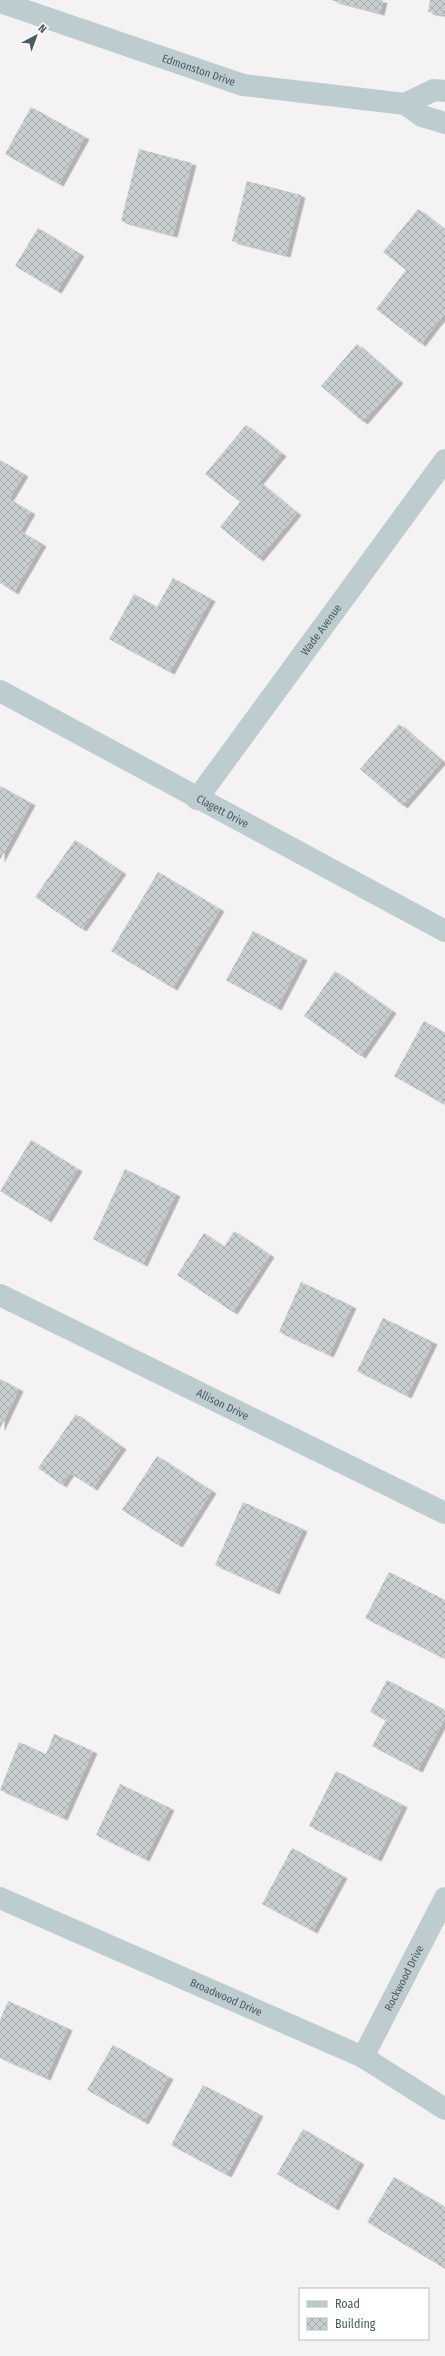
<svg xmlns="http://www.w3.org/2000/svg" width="445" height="2356" viewBox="0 0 445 2356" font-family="'Fira Sans Condensed',sans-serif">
<defs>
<pattern id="building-cross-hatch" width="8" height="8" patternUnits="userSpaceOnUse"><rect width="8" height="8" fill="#c9cfd1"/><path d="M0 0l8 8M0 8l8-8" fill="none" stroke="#a5abad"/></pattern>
<filter id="shadow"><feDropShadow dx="4.5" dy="2.5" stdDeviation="0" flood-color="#0004"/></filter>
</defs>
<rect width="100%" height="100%" fill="#f4f2f3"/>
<path fill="url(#building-cross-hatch)" filter="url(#shadow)" d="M331,0h52l-3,13z
M430,0h15v15l-17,-3z
M31,107l54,30 -26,47 -54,-30z
M139,149l53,14 -19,72 -52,-14z
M247,181l54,14 -15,60 -54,-14z
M418,209l26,20 1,-1v85l-24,31 -45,-35 30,-39 -23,-18z
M38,228l42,26 -23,37 -42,-25z
M357,344l42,37 -36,41 -42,-36z
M246,425l36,29 -23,28 38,31 -38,46 -39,-32 20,-25 -35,-28z
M0,460l24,14 -15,25 22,13 -11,19 22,13 -28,48 -14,-9z
M173,578l38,21 -41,73 -61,-33 25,-45 23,13z
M399,724l43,37 -39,45 -43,-37z
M0,786l31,17 -31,57z
M75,840l47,32 -40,57 -47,-32z
M158,872l62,37 -47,79 -62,-37z
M253,931l50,27 -26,50 -51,-28z
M335,971l57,40 -31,45 -57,-40z
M424,1021l21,12v72l-51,-29z
M31,1140l47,29 -31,51 -47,-29z
M125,1169l51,25 -33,70 -50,-25z
M234,1231l36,24 -37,57 -56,-37 27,-42 20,14z
M301,1282l51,24 -23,49 -50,-23z
M383,1318l50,24 -26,54 -50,-25z
M0,1379l19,10 -19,40z
M76,1414l46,33 -29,41 -23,-15 -8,12 -24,-17z
M157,1456l55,35 -34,54 -56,-35z
M243,1502l60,27 -28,63 -60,-27z
M389,1572l56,28v59l-80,-41z
M387,1680l58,30v8l-27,52 -46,-24 14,-26 -16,-8z
M54,1734l39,17 -30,67 -63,-28 19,-48 27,12z
M336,1771l67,34 -26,54 -68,-33z
M120,1784l50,24 -25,51 -49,-24z
M292,1848l51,28 -30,55 -51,-27z
M8,2001l60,27 -22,50 -46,-20v-38z
M113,2045l56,32 -25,45 -57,-32z
M203,2085l56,29 -32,61 -56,-30z
M303,2129l57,33 -26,46 -57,-34z
M394,2177l51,30 -1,61 -77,-46z"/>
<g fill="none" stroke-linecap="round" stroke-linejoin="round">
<g stroke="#bdcccf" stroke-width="22">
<path id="s1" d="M0,691l445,240"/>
<path id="s2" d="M197,799l248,-339"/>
<path id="s3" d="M0,1295l445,218"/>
<path id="s4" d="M0,1898l363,159 82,52"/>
<path id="s5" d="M363,2057l82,-159"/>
</g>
<g stroke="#bdcccf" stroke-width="22">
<path id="s6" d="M0,2l243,83 162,19 17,12 23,7"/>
<path d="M405,104l29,-14 11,1"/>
</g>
</g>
<g text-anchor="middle" stroke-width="3" stroke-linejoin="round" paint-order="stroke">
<g font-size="11" fill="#495c60" stroke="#fff">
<text dy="4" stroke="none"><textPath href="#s6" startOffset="210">Edmonston Drive</textPath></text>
<text dy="4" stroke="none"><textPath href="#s2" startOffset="210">Wade Avenue</textPath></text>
<text dy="4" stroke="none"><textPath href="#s1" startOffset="253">Clagett Drive</textPath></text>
<text dy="4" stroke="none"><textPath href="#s3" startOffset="248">Allison Drive</textPath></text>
<text dy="4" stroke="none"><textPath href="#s5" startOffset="89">Rockwood Drive</textPath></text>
<text dy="4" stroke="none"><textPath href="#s4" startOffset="247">Broadwood Drive</textPath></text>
</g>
</g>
<rect x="299" y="2288" width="130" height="52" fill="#ffffff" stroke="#b6bebf"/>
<rect x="307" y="2301" width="20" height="6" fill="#bdcccf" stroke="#b6bebf"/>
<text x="335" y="2308" font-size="12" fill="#495c60">Road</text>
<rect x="307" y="2318" width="20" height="12" fill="url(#building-cross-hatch)" stroke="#b6bebf"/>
<text x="335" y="2328" font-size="12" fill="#495c60">Building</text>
<g transform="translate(36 36) rotate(41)" stroke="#ffffff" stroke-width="3" paint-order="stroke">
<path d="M0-3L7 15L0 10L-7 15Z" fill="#495c60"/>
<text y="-6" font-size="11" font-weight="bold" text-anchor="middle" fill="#495c60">N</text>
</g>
</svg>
